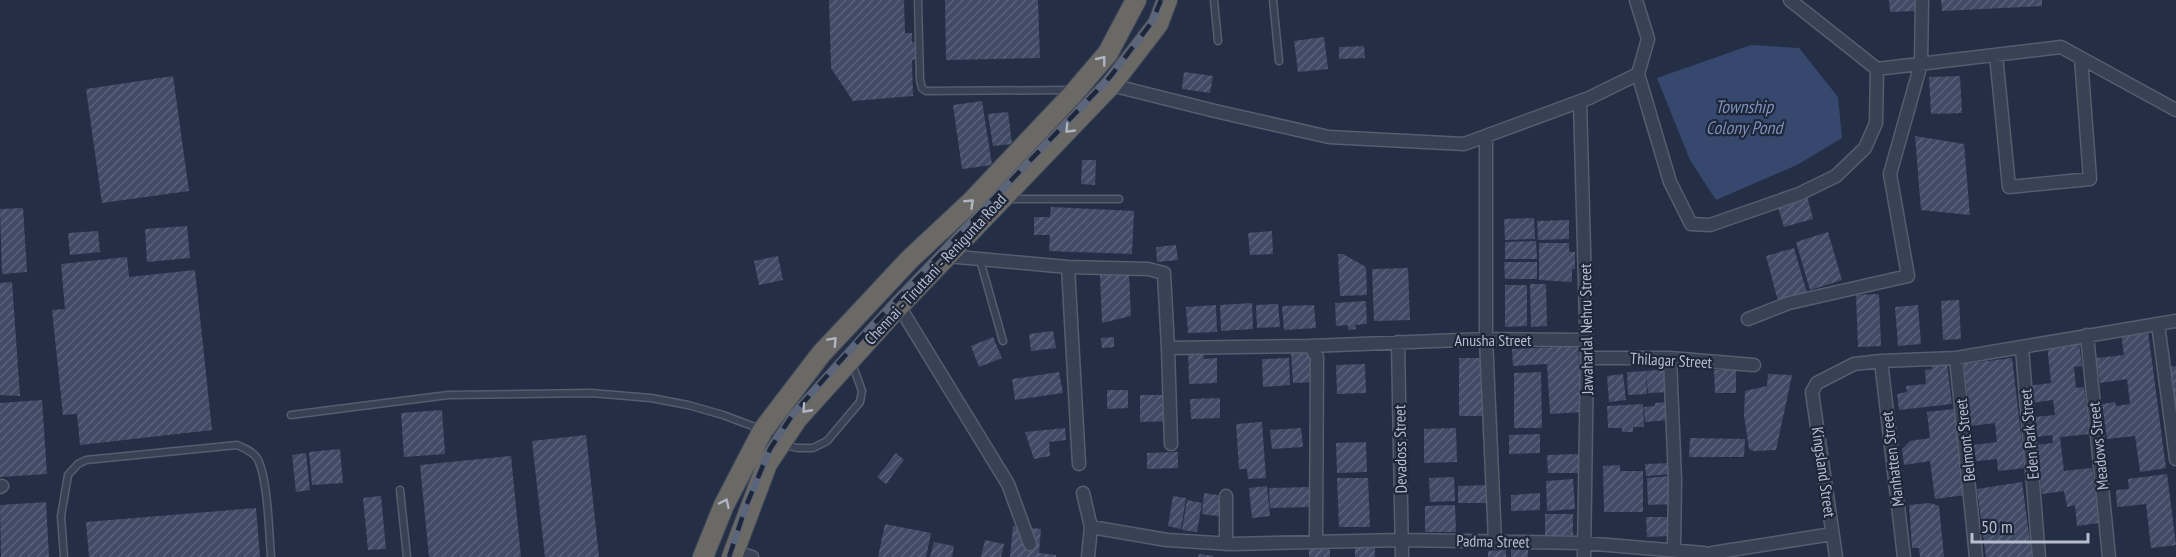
<svg xmlns="http://www.w3.org/2000/svg" width="2176" height="557" viewBox="0 0 2176 557" font-family="'PT Sans Narrow',sans-serif">
<defs>
<pattern id="building-hatch" width="6" height="6" patternUnits="userSpaceOnUse" patternTransform="scale(1.5)"><rect width="6" height="6" fill="#414b66"/><path d="M-1 1l2-2M0 6l6-6M5 7l2-2" fill="none" stroke="#5a637b"/></pattern>
</defs>
<rect width="100%" height="100%" fill="#242f46"/>
<path fill="#36486e" d="M1751,45l48,3 39,49 4,41 -45,27 -81,35 -26,-40 -33,-82z"/>
<path fill="url(#building-hatch)" d="M829,0h75l1,33h7v9h4l1,17 -5,1 1,36 -60,5 -22,-33z
M945,0h93l2,58 -94,2z
M1889,0h29v11l-28,1z
M1941,0h101v6l-100,5z
M1324,37l4,32 -30,3 -4,-31z
M1364,46l1,12 -26,1v-12z
M1184,72l29,4 -3,17 -28,-4z
M173,76l16,115 -87,12 -16,-114z
M1960,76l2,37 -31,1 -2,-37z
M982,101l10,64 -30,4 -9,-64z
M1008,112l4,32 -19,2 -5,-32z
M1915,136l49,8 6,71 -49,-5z
M1082,160h14l-1,25 -14,-1z
M1807,196l6,23 -29,8 -7,-23z
M1051,207l83,4 -2,43 -83,-3 1,-16h-16v-18h16z
M23,208l4,64 -25,2 -2,-65z
M1534,218l1,21 -30,1 -1,-21z
M1569,220v19l-31,1 -1,-19z
M187,226l3,32 -43,4 -2,-33z
M98,231l2,21 -30,3 -2,-22z
M1272,231l1,23 -23,1 -2,-22z
M1828,232l14,48 -32,10 -14,-48z
M1536,241l1,18h-32v-17z
M1539,243h30v9h6v17h-3v13l-33,-2z
M1176,245l2,15 -21,2 -1,-15z
M1794,248l13,45 -29,8 -12,-45z
M1338,254h5l23,13 1,28 -27,1z
M778,256l5,24 -24,5 -5,-24z
M127,257l2,20 66,-7 17,160 -132,15 -3,-31 -14,1 -11,-105 13,-1 -4,-45z
M1504,262h33v17h-32z
M1408,268l2,52 -36,1 -2,-52z
M1129,274l2,42 -29,7 -2,-48z
M12,282l8,114 -20,-1v-112z
M1530,284h16l1,42 -16,1z
M1505,285h22v41l-22,1z
M1879,294l2,52 -23,1 -2,-52z
M1959,300l2,39 -18,1 -2,-39z
M1366,301l1,23 -12,1 1,4 -8,1v-5l-12,1 -1,-23z
M1252,303l1,26 -32,2 -1,-26z
M1278,304l2,23 -23,1 -1,-23z
M1216,305l1,27 -29,1 -2,-26z
M1314,305l2,23 -32,2 -2,-24z
M1918,305l3,39 -23,2 -3,-39z
M1053,331l3,17 -25,3 -2,-17z
M2148,331l18,137 -26,4 -5,-36 -28,3 -5,-35 13,-2 1,4 14,-2 -3,-25 -27,4 -4,-25 28,-3 -3,-21z
M993,337l9,21 -23,9 -8,-21z
M1114,337v10l-12,1 -1,-10z
M2079,342l3,24 -8,1 2,21 8,-1 6,47 -30,3 4,34 28,-3 7,55 -22,3 -2,-21 -8,2 -3,-16 -22,3 -6,-49 17,-2 -1,-8 -16,2 -2,-20 21,-2 -2,-15 -24,3 -2,-17 24,-3 -4,-38z
M1578,346l4,66 -32,2 -3,-50 -34,2 -1,-17z
M1188,348h15l1,11 13,-1v25l-28,1z
M1314,352l1,30 -22,1 -2,-30z
M1289,358l1,27 -27,2 -1,-28z
M1459,358h31v58h-31z
M2012,358l13,110 -27,3 -1,-12 -21,2 -2,-16 23,-3 -2,-19 -24,3 -7,-62z
M1947,363l5,41 -53,6 -2,-16 10,-2 -1,-6 20,-2 -1,-14 7,-1v-4z
M1365,364l1,29 -29,1 -1,-29z
M2176,366v57l-7,-56z
M1668,369l2,23 -22,1 -2,-22z
M1714,370h22v23h-21z
M1646,371l1,23 -19,1 -1,-23z
M1059,372l4,21 -48,7 -3,-21z
M1541,372l1,56h-28v-55z
M1623,374l3,26 -17,2 -2,-26z
M1768,374l24,1 -16,75 -22,1 -5,-2 -5,-34 1,-24 22,-5z
M1107,390h21v18l-21,1z
M1140,395h35v26l-35,1z
M1220,398v20l-29,1 -1,-20z
M42,400l5,74 -47,3v-74z
M1669,402v18l-24,2 -1,-15 11,-1v-3z
M1643,404l1,23h-11v5h-11v-4h-14l-1,-22z
M1954,409l11,86 -30,4 -5,-38 -26,4 -2,-16 8,-8 20,-3 -3,-26z
M442,410l3,44 -41,3 -3,-44z
M1262,422l4,56 -18,1 -1,-10h-8l-3,-45z
M1065,428l1,12 -17,2 1,14 -16,3 -9,-27z
M1301,428l2,19 -31,2 -2,-19z
M1456,428l1,34 -33,1v-34z
M1540,434v19l-31,1v-19z
M586,435l13,122h-54l-13,-116z
M1690,438l55,1 -1,18h-55z
M1366,442l1,30 -30,1 -1,-30z
M340,449l3,34 -31,2 -3,-33z
M1178,452v16l-31,1v-16z
M306,453l4,37 -14,2 -4,-37z
M896,453l8,7 -18,24 -9,-7z
M1578,454l1,19h-31l-1,-18z
M511,456l10,101h-92l-9,-92z
M1672,463l1,11 -27,2 -1,-12z
M1620,465v6h23v41h-39l-1,-46z
M2167,474l9,71 -25,3 -5,-44 -29,3 -1,-17 13,-1 -1,-10z
M1672,476l2,28 -26,1 -1,-27z
M1454,477l1,24 -25,1 -1,-24z
M1337,478h31l2,49h-31z
M1573,479l2,30 -28,2 -1,-30z
M2022,482l10,75h-46l-9,-68z
M1490,485v18h-32v-17z
M1267,486l3,30 -18,2 -3,-30z
M1312,487v20l-42,1 -1,-20z
M1204,493l20,3v21l-22,-3z
M1540,493v17l-29,1v-16z
M381,496l5,53 -18,1 -5,-52z
M1173,496l13,2 -5,31 -13,-3z
M1187,500l15,3 -5,29 -15,-2z
M46,502l3,55h-48l-1,-52z
M1930,503l9,3 5,51h-24l-1,-9h-7l-3,-43z
M1455,505l1,27h-31v-26z
M256,508l4,49h-171l-3,-35z
M1545,514h28v21h-28z
M1646,517h25v19l-24,1z
M885,524l46,9 -5,24h-48z
M1013,526l28,3 -2,24 17,2v2h-46z
M985,540l19,4 -3,13h-20z
M934,542l20,4 -2,11h-22z
M1375,547v10h-20v-9z
M1309,549h21v8h-21z
M1506,550v7h-18v-6z
M1511,550h17v7h-17z
M1199,554l15,2 -1,1h-15z"/>
<g fill="none" stroke-linecap="round" stroke-linejoin="round">
<defs>
<path id="service" d="M918,0l2,80 2,8 4,3 145,-1
M1214,0l4,41
M1273,0l6,61
M1009,199h110
M980,260l23,81
M291,415l157,-20 143,-2 60,5 37,7 35,10 40,15 18,14 16,4h16l14,-7 33,-39 2,-11 -10,-28
M400,490l7,67
M64,557l-3,-41 7,-41 10,-11 8,-4 151,-15c7,3 15,6 20,13 11,19 12,75 14,99"/>
<path id="minor" d="M1790,0l87,69 184,-22 115,63
M1996,55l13,132 81,-8 -9,-121
M1638,74l32,108 21,42 19,1 89,-31 37,-18 29,-28 11,-25 1,-54
M1111,85l104,26 114,26 135,7 125,-46 49,-24 10,-35 -12,-39
M1580,102l7,256 -3,199
M1486,136v203l9,202
M947,256l121,11 80,2 16,4 4,75 142,-2 7,11 -1,185
M1068,267l11,197
M899,306l109,178 22,60
M1748,319l41,-16 119,-27 -18,-102 31,-110 1,-64
M2158,324l18,135
M2087,335l22,222
M1398,342l4,215
M1310,346l176,-7 101,1
M1168,348l3,96
M2022,348l17,209
M1587,358h83l84,7
M1670,358l5,122 -1,69
M1956,358l20,199
M1881,361l23,196
M0,487l2,-1
M1083,493l8,34 -3,30
M1091,527l76,13 65,4 169,-4 183,3 120,10
M1226,544v-48
M734,552l18,5
M1712,553l120,-19
M1836,557l-24,-165 5,-9 37,-19 27,-3 75,-3 220,-37"/>
<path id="trunk" d="M703,557l21,-52 39,-75 58,-76 89,-95 62,-58 101,-107 35,-41 28,-53
M732,557l35,-93 30,-45 102,-113 212,-221 47,-61 9,-24"/>
</defs>
<use href="#service" stroke="#555d6f" stroke-width="9"/>
<use href="#minor" stroke="#555d6f" stroke-width="15"/>
<use href="#trunk" stroke="#414a5c" stroke-width="22"/>
<use href="#service" stroke="#394255" stroke-width="6"/>
<use href="#minor" stroke="#394255" stroke-width="12"/>
<use href="#trunk" stroke="#6a6965" stroke-width="20"/>
<defs>
<path id="rail" d="M729,557l17,-51 24,-57 23,-35 74,-83 243,-254 42,-55 9,-22"/>
</defs>
<use href="#rail" stroke="#5b657c" stroke-width="7"/>
<use href="#rail" stroke="#1e263a" stroke-width="4.5" stroke-dasharray="14" stroke-linecap="butt"/>
</g>
<defs><path id="oneway-chevron" d="M-2-3.5L2.5 0L-2 3.5" fill="none" stroke-width="1.6" stroke-linecap="round" stroke-linejoin="round" transform="scale(1.5)"/></defs>
<g stroke="#afb5c4">
<use href="#oneway-chevron" transform="translate(1102 60) rotate(-51)"/>
<use href="#oneway-chevron" transform="translate(1069 129) rotate(134)"/>
<use href="#oneway-chevron" transform="translate(970 203) rotate(-44)"/>
<use href="#oneway-chevron" transform="translate(833 341) rotate(-47)"/>
<use href="#oneway-chevron" transform="translate(806 409) rotate(132)"/>
<use href="#oneway-chevron" transform="translate(725 503) rotate(-65)"/>
</g>
<g text-anchor="middle" stroke-width="4.5" stroke-linejoin="round" paint-order="stroke">
<g font-size="16" fill="#b7bdce" stroke="#1e263a">
<text transform="translate(935 269) rotate(-47)" y="6">Chennai - Tiruttani - Renigunta Road</text>
<text transform="translate(1586 329) rotate(-91)" y="6">Jawaharlal Nehru Street</text>
<text x="1493" y="346">Anusha Street</text>
<text transform="translate(1671 360) rotate(3)" y="6">Thilagar Street</text>
<text transform="translate(2029 434) rotate(-95)" y="6">Eden Park Street</text>
<text transform="translate(1965 440) rotate(-96)" y="6">Belmont Street</text>
<text transform="translate(2098 446) rotate(-96)" y="6">Meadows Street</text>
<text transform="translate(1400 449) rotate(-91)" y="6">Devadoss Street</text>
<text transform="translate(1892 459) rotate(-97)" y="6">Manhatten Street</text>
<text transform="translate(1824 472) rotate(82)" y="6">Kingsland Street</text>
<text transform="translate(1493 541) rotate(1)" y="6">Padma Street</text>
</g>
<g font-size="18" font-style="italic" fill="#7c8fb8" stroke="#1e263a">
<text x="1744" y="113">Township<tspan x="1744" dy="21">Colony Pond</tspan></text>
</g>
</g>
<path d="M1972 533v9h116v-9" fill="none" stroke="#b7bdce" stroke-width="3"/>
<text x="1981" y="533" font-size="18" fill="#b7bdce" stroke="#1e263a" stroke-width="4.5" paint-order="stroke">50 m</text>
</svg>
